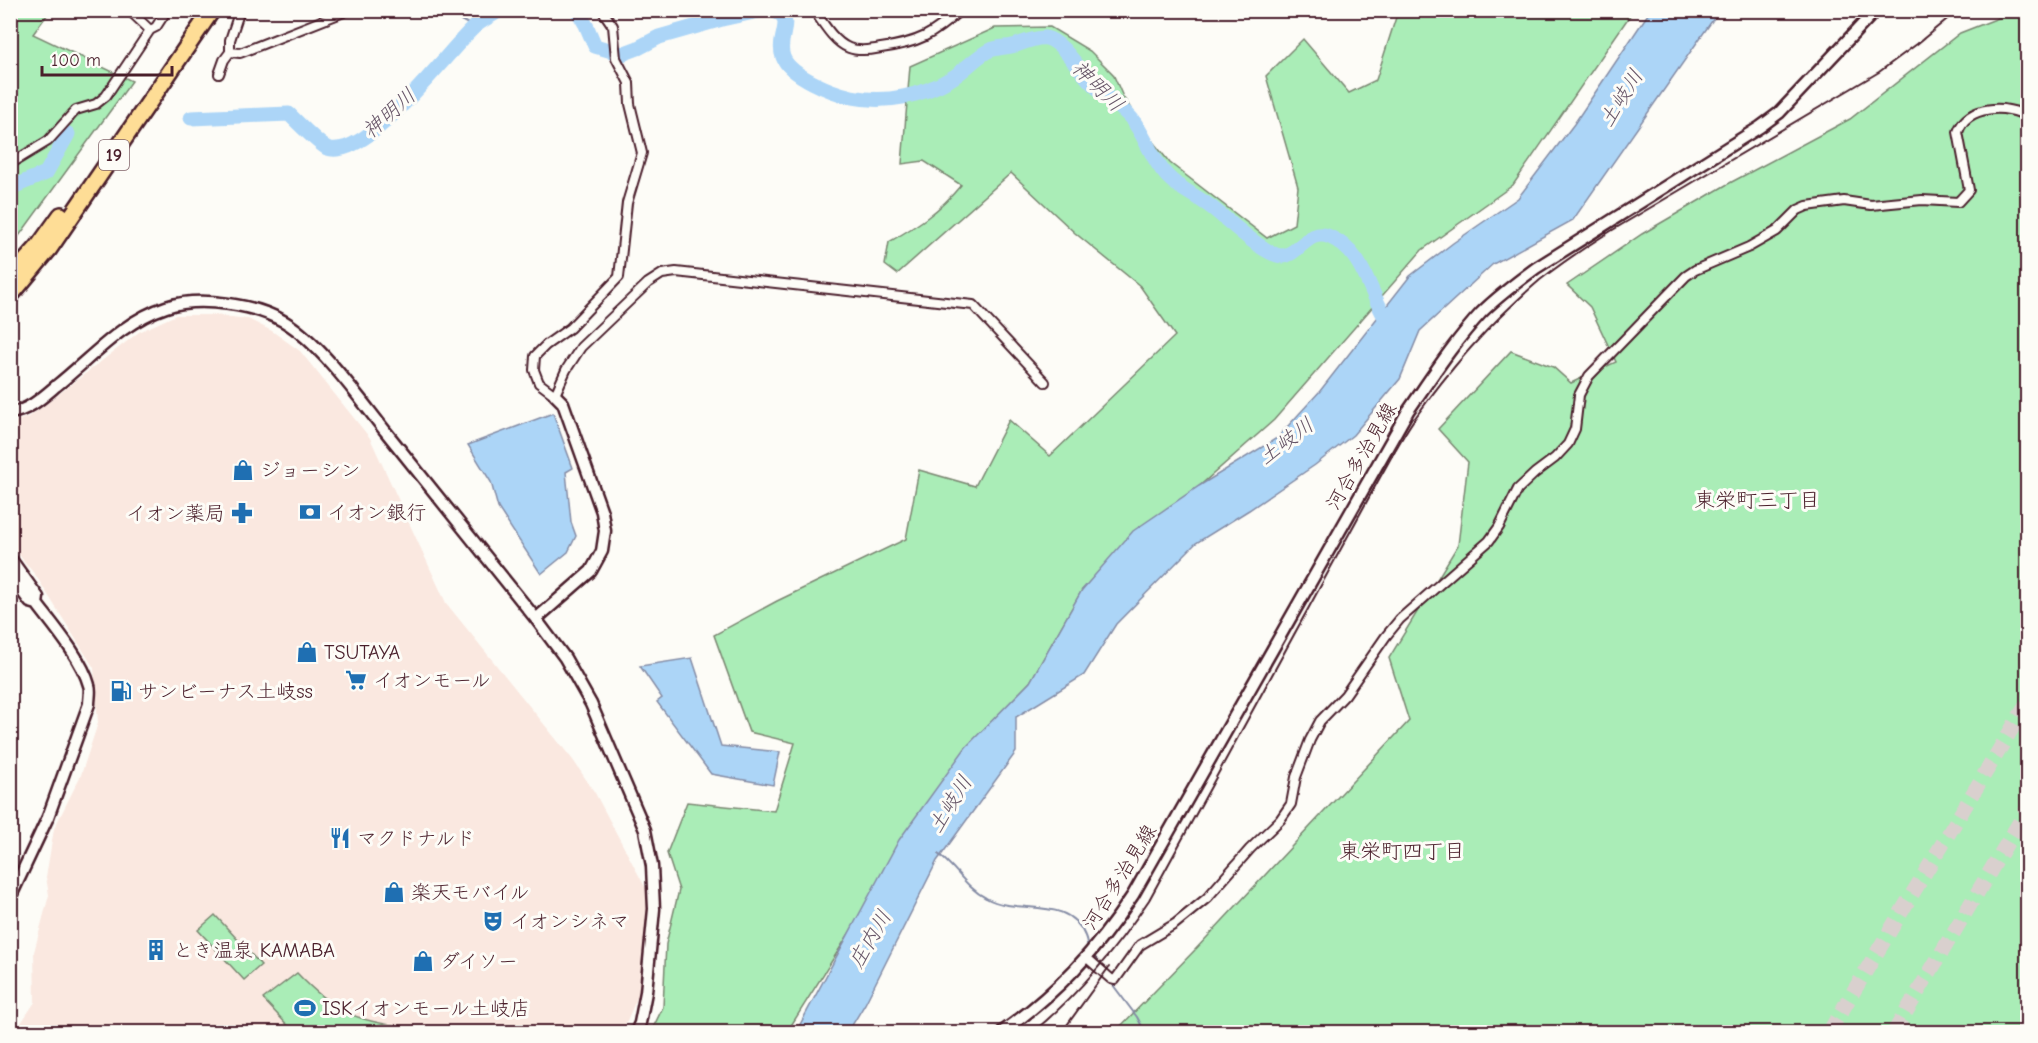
<svg xmlns="http://www.w3.org/2000/svg" width="2038" height="1043" viewBox="0 0 2038 1043" font-family="'Comic Neue','Klee One',sans-serif">
<rect width="100%" height="100%" fill="#fdfcf7"/>
<filter id="ink" filterUnits="userSpaceOnUse"><feTurbulence type="fractalNoise" baseFrequency=".0167" numOctaves="2"/><feDisplacementMap in="SourceGraphic" scale="12" xChannelSelector="R" yChannelSelector="G"/><feConvolveMatrix kernelMatrix="1 2 1 2 8 2 1 2 1" color-interpolation-filters="sRGB"/></filter>
<g filter="url(#ink)">
<path fill="#fae8e0" d="M176,315h39l33,4 24,12 28,20 70,87 76,165 127,157 22,33 65,122 -2,35 -36,82h-607l20,-30 -1,-50 15,-57 -3,-18 8,-48 27,-54 17,-52 -4,-55 -58,-92 -25,-31 -1,-122 18,-6 9,-6 102,-79z"/>
<path fill="#aaedb7" stroke="#7a8671" stroke-width="1.5" d="M11,11h39l-17,23 99,47 -121,166z
M1398,11h235l-120,174 -91,65 -148,170 -192,170 -52,92 -64,66 -179,284h-136l12,-25 3,-63 13,-54 -12,-37 20,-51 87,9 21,-68 -46,-11 -35,-97 63,-34 129,-62 13,-69 56,16 34,-66 41,36 125,-120 -35,-50 -65,-53 -64,-60 -114,101 -12,-9 4,-23c29,-17 50,-30 72,-57l-37,-24 -22,3 8,-98 85,-38 55,-1 40,24 23,23 10,23 31,46 16,20 97,75 27,-14 4,-37 -32,-111 37,-37 46,54 27,-13z
M2016,11h11v1021h-912l79,-81 215,-230 -20,-63 69,-113 10,-83 -30,-33 73,-78 42,16 18,16 45,-21 -26,-55 -23,-22 75,-51 84,-49 124,-66 110,-86z
M215,915l46,50 -17,15 -46,-50z
M297,973c36,38 59,49 111,54l-1,5h-113l-31,-33z"/>
<path fill="#acd5f7" stroke="#858ca5" stroke-width="1.5" d="M1650,11h69l-146,209 -80,44 -73,67 -20,48 -47,56 -38,30 -66,45 -53,33 -80,81 -32,51 -68,42v35l-79,109 -72,143 -17,28h-52l103,-192 67,-93 64,-65 52,-92 51,-59 66,-45 78,-48 43,-47 90,-115 43,-33 65,-45 56,-74z
M553,413l20,55 -7,4 5,50 5,14 -8,16 -27,22 -43,-66 -7,-26 -23,-37z
M692,658l29,88 59,6 -7,33 -62,-11 -54,-72 5,-4 -22,-32z"/>
<g fill="none" stroke-linecap="round" stroke-linejoin="round">
<path stroke="#858ca5" stroke-width="2" d="M442,10l32,17
M938,854c18,13 28,34 48,44 31,18 82,-4 99,38 2,4 2,9 3,13
M1092,954l6,7
M1113,985l24,32 8,15"/>
<path stroke="#acd5f7" stroke-width="15" d="M577,10l9,15 9,21 27,8 16,-6 21,-11 63,-18 41,-9
M769,10c31,5 6,27 14,47 7,19 50,36 69,40 34,7 70,-1 100,-19 13,-8 23,-20 36,-27 10,-5 22,-3 31,-7 8,-3 19,-7 27,-6 16,3 33,32 45,44 12,13 28,23 40,36 15,18 20,41 36,58 12,13 30,20 44,31 15,11 54,49 71,49 17,-1 27,-29 48,-19 36,16 39,59 60,88
M191,118l98,-4c7,7 31,31 38,34 40,14 119,-95 146,-120 7,-7 18,-12 27,-18
M10,188l36,-15 22,-39"/>
<path stroke="#d9d0ce" stroke-width="15" stroke-dasharray="15 8" stroke-linecap="butt" d="M1829,1032l199,-330
M1894,1032l134,-224"/>
<defs>
<path id="street" d="M129,10l21,20
M602,10l11,16 3,32 13,25 1,21 12,49 -15,50 -8,74 -49,51 -24,17 -11,11 -1,14 5,13 16,12 11,-25 15,-23 67,-64 14,-9 14,-2 297,33 72,77
M814,10c9,13 20,32 35,38 10,4 22,2 32,0 37,-5 52,-13 79,-38
M230,52l10,1 109,-43
M219,74l5,-14 6,-8v-12l10,-30
M10,164l38,-23 28,-31 20,-6 10,-8 44,-66 6,-3 11,-17
M1087,958l24,21 4,1 25,-35 35,-21 32,-26 43,-49 30,-29 11,-16 5,-27 14,-37 10,-19 25,-26 41,-59 14,-17 89,-78 10,-14 19,-38 17,-16 20,-15 13,-14 7,-15 4,-34 10,-19 97,-100 9,-6 54,-23 28,-16 21,-21 9,-4 37,-5 27,4 51,-5 36,2 11,-12 -11,-58c9,-27 49,-28 70,-15"/>
<path id="secondary" d="M555,395l8,8 39,109 3,19 -3,20 -11,20 -55,48 29,39 26,46 54,126 7,36 2,43 -8,83 -6,31 -4,9
M10,413c18,-2 33,-16 46,-27 35,-28 67,-65 110,-79 33,-11 89,-3 119,15 35,21 75,77 101,110 50,62 100,125 150,187
M10,558l28,39 -1,7
M10,575l20,27 7,2c16,21 45,55 52,81 2,5 0,13 0,19l-41,113 -38,81
M1002,1032c55,-39 94,-81 131,-137l275,-484c23,-33 46,-69 73,-98 17,-17 36,-31 55,-45l224,-141 19,-14 97,-103"/>
<path id="highway" d="M10,278l28,-31 23,-32
M10,296l39,-47 163,-239"/>
</defs>
<use href="#street" stroke="#4a1f2b" stroke-width="12"/>
<use href="#secondary" stroke="#4a1f2b" stroke-width="15"/>
<use href="#highway" stroke="#4a1f2b" stroke-width="20"/>
<use href="#street" stroke="#fdfcf7" stroke-width="8"/>
<use href="#secondary" stroke="#fdfcf7" stroke-width="10"/>
<use href="#highway" stroke="#fedd96" stroke-width="15"/>
<path stroke="#4a1f2b" stroke-width="2" d="M1033,1032c46,-38 83,-83 116,-132l229,-419c12,-21 23,-43 37,-63 36,-51 77,-97 125,-138 23,-18 47,-34 71,-49l268,-159 38,-28 41,-34
M1062,1032l47,-65"/>
</g>
</g>
<defs>
<symbol id="shop-bare" viewBox="-9 -9 18 18"><path d="M-5-2.5h2.3a2.7 3.5 0 0 1 5.4 0H5L5.5 6h-11ZM-1.5-2.5h3a1.5 2.3 0 0 0-3 0Z" fill="#1f6fb2" stroke="#fdfcf7" stroke-width="2.5" paint-order="stroke"/></symbol>
<symbol id="bank-bare" viewBox="-9 -9 18 18"><path d="M-6-4H6V4H-6ZM0-2.3a2.3 2.3 0 1 0 0 4.6a2.3 2.3 0 1 0 0-4.6Z" fill="#1f6fb2" stroke="#fdfcf7" stroke-width="2.5" paint-order="stroke"/></symbol>
<symbol id="pharmacy-bare" viewBox="-9 -9 18 18"><path d="M-2-6h4v4h4v4h-4v4h-4v-4h-4v-4h4Z" fill="#1f6fb2" stroke="#fdfcf7" stroke-width="2.5" paint-order="stroke"/></symbol>
<symbol id="supermarket-bare" viewBox="-9 -9 18 18"><path d="M-6-5.5h2.5l.6 2H6L4.5 2H-2.5L-4.4-4H-6ZM-1.5 3.2a1.3 1.3 0 1 0 .1 0ZM3 3.2a1.3 1.3 0 1 0 .1 0Z" fill="#1f6fb2" stroke="#fdfcf7" stroke-width="2.5" paint-order="stroke"/></symbol>
<symbol id="fuel-bare" viewBox="-9 -9 18 18"><path d="M-5.5-6h7V0h2V4h1.3V-2.5L3-4.5l.8-.8L6-3V5H2.5V1h-1V6h-7ZM-4.2-4.7v3.2H.2V-4.7Z" fill="#1f6fb2" stroke="#fdfcf7" stroke-width="2.5" paint-order="stroke"/></symbol>
<symbol id="restaurant-bare" viewBox="-9 -9 18 18"><path d="M-5-6h1v4h1v-4h1v4h1v-4h1v5L-1.5 .5V6h-2V.5L-5-1ZM5-6V6H3V1.5H1.5Q1.5-4 5-6Z" fill="#1f6fb2" stroke="#fdfcf7" stroke-width="2.5" paint-order="stroke"/></symbol>
<symbol id="theatre-bare" viewBox="-9 -9 18 18"><path d="M-5-5.5Q0-4 5-5.5V0Q5 5 0 6Q-5 5-5 0ZM-3.3-2.5H-1v1.5H-3.3ZM1-2.5H3.3v1.5H1ZM-2.8 1Q0 5.5 2.8 1Z" fill="#1f6fb2" stroke="#fdfcf7" stroke-width="2.5" paint-order="stroke"/></symbol>
<symbol id="building-bare" viewBox="-9 -9 18 18"><path d="M-4-6H4V6H1V3H-1V6H-4ZM-2.5-4.3h1.7v1.8h-1.7ZM.8-4.3h1.7v1.8H.8ZM-2.5-1h1.7V.8h-1.7ZM.8-1h1.7V.8H.8Z" fill="#1f6fb2" stroke="#fdfcf7" stroke-width="2.5" paint-order="stroke"/></symbol>
<symbol id="stadium-bare" viewBox="-9 -9 18 18"><path d="M0-5a6.5 5 0 1 0 0 10a6.5 5 0 1 0 0-10ZM-3.5-1.8h7v3.6h-7Z" fill="#1f6fb2" stroke="#fdfcf7" stroke-width="2.5" paint-order="stroke"/></symbol>
</defs>
<g fill-rule="evenodd">
<use href="#shop-bare" x="228" y="455" width="30" height="30"/>
<use href="#bank-bare" x="295" y="497" width="30" height="30"/>
<use href="#pharmacy-bare" x="227" y="498" width="30" height="30"/>
<use href="#shop-bare" x="292" y="637" width="30" height="30"/>
<use href="#supermarket-bare" x="341" y="665" width="30" height="30"/>
<use href="#fuel-bare" x="106" y="676" width="30" height="30"/>
<use href="#restaurant-bare" x="325" y="823" width="30" height="30"/>
<use href="#shop-bare" x="379" y="877" width="30" height="30"/>
<use href="#theatre-bare" x="478" y="906" width="30" height="30"/>
<use href="#building-bare" x="141" y="935" width="30" height="30"/>
<use href="#shop-bare" x="408" y="946" width="30" height="30"/>
<use href="#stadium-bare" x="290" y="993" width="30" height="30"/>
</g>
<g text-anchor="middle" stroke-width="6" stroke-linejoin="round" paint-order="stroke">
<rect fill="#fdfcf7" stroke="#806168" stroke-width="1.5" x="99" y="140" width="30" height="30" rx="4.5"/>
<g font-size="18" font-weight="bold" fill="#4a1f2b">
<text x="114" y="161">19</text>
</g>
<g font-size="20" fill="#4a1f2b" stroke="#fdfcf7">
<text transform="translate(1361 456) rotate(-60)" y="7">河合多治見線</text>
<text transform="translate(1119 877) rotate(-58)" y="7">河合多治見線</text>
</g>
<g font-size="20" fill="#4a1f2b" stroke="#fdfcf7" text-anchor="start">
<text x="260" y="477">ジョーシン</text>
<text x="327" y="519">イオン銀行</text>
<text x="225" y="520" text-anchor="end">イオン薬局</text>
<text x="324" y="659">TSUTAYA</text>
<text x="373" y="687">イオンモール</text>
<text x="138" y="698">サンビーナス土岐ss</text>
<text x="357" y="845">マクドナルド</text>
<text x="411" y="899">楽天モバイル</text>
<text x="510" y="928">イオンシネマ</text>
<text x="173" y="957">とき温泉 KAMABA</text>
<text x="440" y="968">ダイソー</text>
<text x="322" y="1015">ISKイオンモール土岐店</text>
</g>
<g font-size="21" font-style="italic" fill="#675668" stroke="#fdfcf7">
<text transform="translate(1098 86) rotate(45)" y="7">神明川</text>
<text transform="translate(1621 98) rotate(-58)" y="7">土岐川</text>
<text transform="translate(389 113) rotate(-42)" y="7">神明川</text>
<text transform="translate(1286 441) rotate(-37)" y="7">土岐川</text>
<text transform="translate(950 804) rotate(-58)" y="7">土岐川</text>
<text transform="translate(870 939) rotate(-60)" y="7">庄内川</text>
</g>
<g font-size="21" fill="#4a1f2b" stroke="#fdfcf7">
<text x="1757" y="507">東栄町三丁目</text>
<text x="1402" y="858">東栄町四丁目</text>
</g>
</g>
<rect width="2038" height="1043" fill="none" stroke="#fdfcf7" stroke-width="36"/>
<rect x="18" y="18" width="2002" height="1007" fill="none" stroke="#4a1f2b" stroke-width="2" filter="url(#ink)"/>
<path d="M42 66v9h130v-9" fill="none" stroke="#4a1f2b" stroke-width="3"/>
<text x="51" y="66" font-size="18" fill="#4a1f2b" stroke="#fdfcf7" stroke-width="4.5" paint-order="stroke">100 m</text>
</svg>
